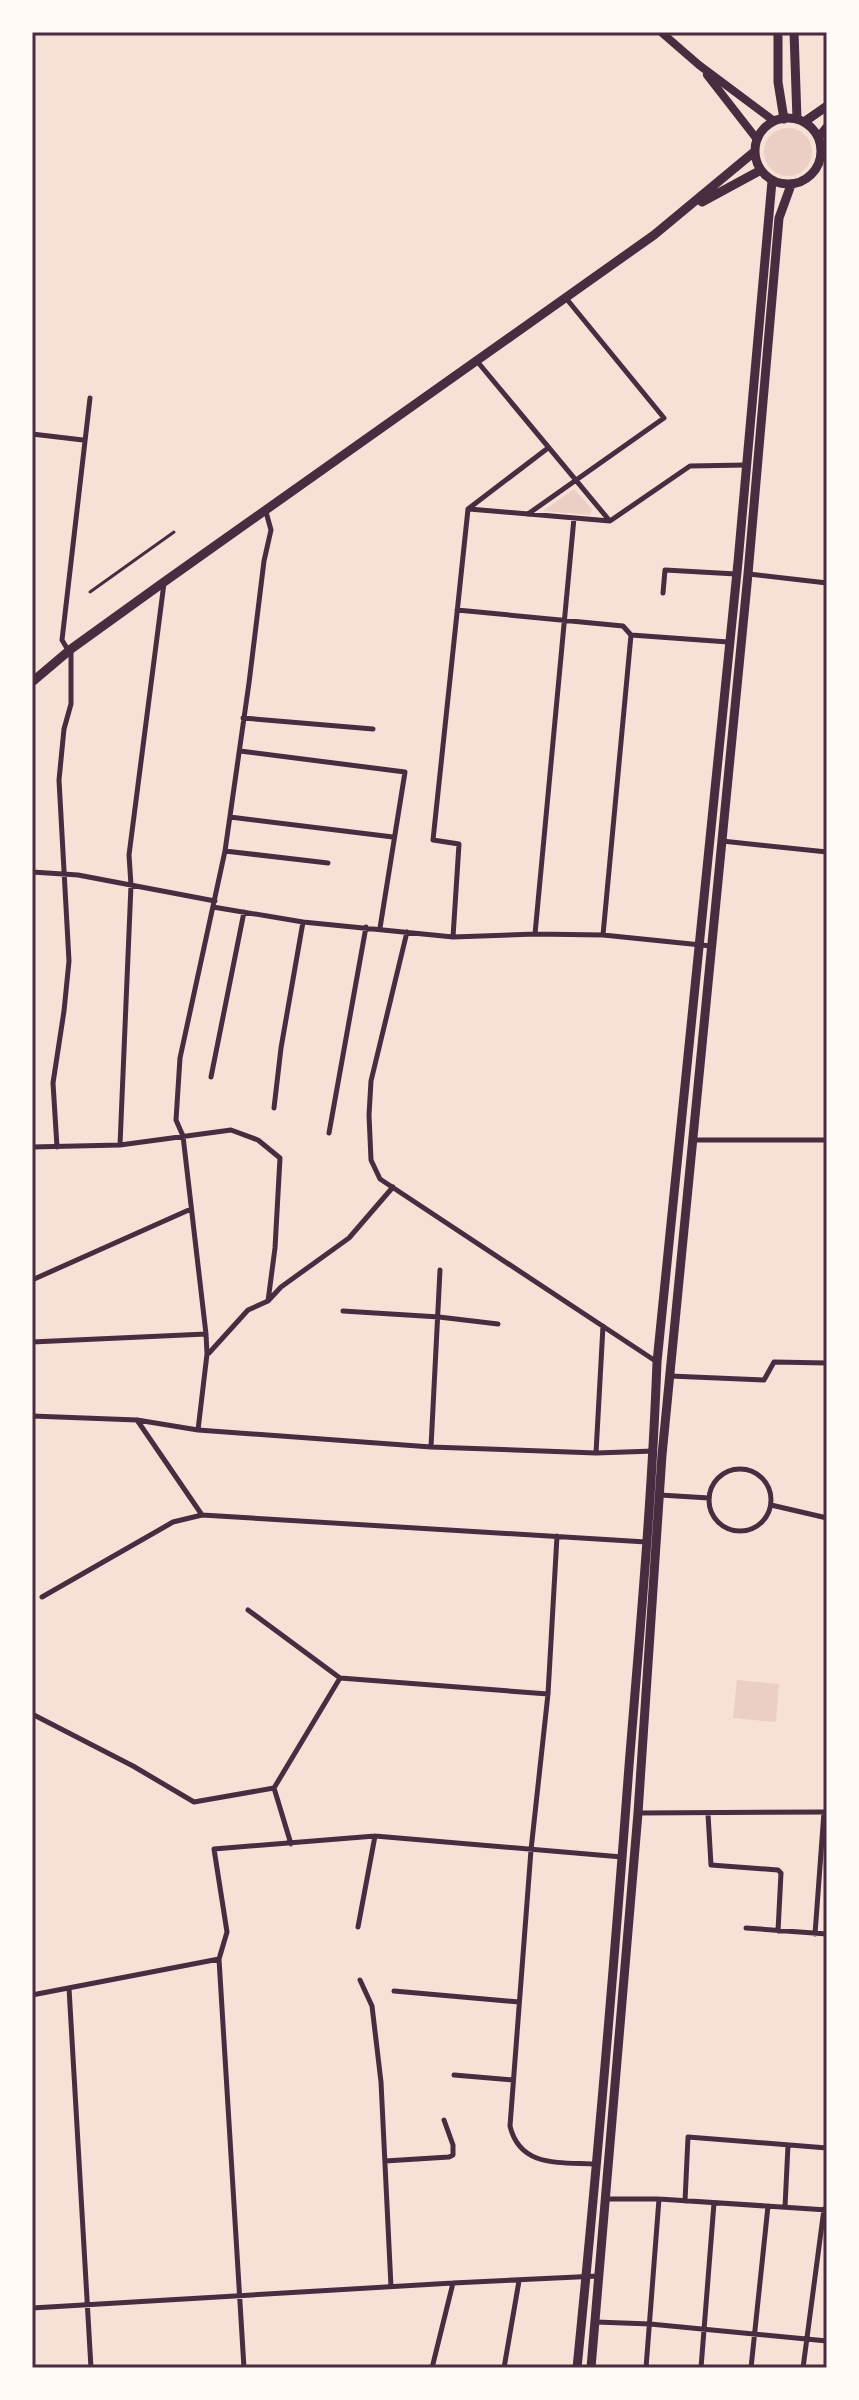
<svg xmlns="http://www.w3.org/2000/svg" width="859" height="2400" viewBox="0 0 859 2400" font-family="'Space Grotesk',sans-serif">
<rect width="100%" height="100%" fill="#f7e1d7"/>
<path fill="#ebcfc5" d="M764 152a24 24 0 1 1 48 0a24 24 0 1 1-48 0Z
M574,489l18,20 -2,6 -47,-4z
M737,1680l42,4 -3,38 -43,-4z"/>
<g fill="none" stroke-linecap="round" stroke-linejoin="round">
<path stroke="#4a2c40" stroke-width="3" d="M90,592l84,-60"/>
<path stroke="#4a2c40" stroke-width="5" d="M476,360l133,160
M32,434l51,6
M469,509l141,12 80,-55 56,-1
M528,514l136,-96 -99,-121
M749,574l78,9
M663,593l2,-23 71,4
M457,610l166,16 8,9 -28,300
M631,635l97,7
M68,650l-6,-10 28,-242
M243,718l130,11
M240,751l165,21 -25,156
M230,817l163,20
M722,841l105,11
M225,851l103,12
M32,872l46,3 137,26
M213,907l90,15 150,15 82,-3 68,1 108,11
M407,932l-36,149 -2,34 2,45 9,19 277,183
M535,934l39,-416
M453,937l6,-93 -26,-4 35,-331 80,-61
M211,1077l33,-165
M274,1108l7,-60 22,-126
M329,1133l37,-206
M692,1140h135
M120,1145l11,-260 -2,-30 35,-272
M32,1147l88,-2 111,-15 27,10 22,18 -5,90 -7,53
M57,1147l-4,-64 11,-72 5,-50 -10,-181 5,-51 7,-25v-53
M32,1280l159,-71
M343,1311l96,6 59,7
M32,1342l174,-8
M209,1353l39,-43 20,-9 13,-14 68,-49 44,-51
M670,1376l94,4 10,-18 53,1
M32,1416l105,4 61,10 233,17 165,6 58,-2
M137,1420l65,95
M198,1430l9,-76 -1,-20 -23,-198 -7,-16 4,-62 45,-207 24,-168 15,-122 7,-31 -5,-18
M431,1447l9,-177
M596,1453l7,-127
M709 1500a31 31 0 1 1 62 0a31 31 0 1 1-62 0Z
M660,1495l49,3
M771,1505l56,13
M557,1536l-9,158 -17,156 -21,276c10,42 50,36 86,38
M42,1597l131,-75 29,-7 444,27
M248,1610l92,68
M32,1714l101,52 61,36 80,-14 17,56
M274,1788l66,-110 208,16
M639,1813l188,-1
M708,1814l3,51 67,5 3,3 -3,58
M358,1927l17,-91
M746,1928l81,6
M815,1934l9,-122
M360,1980l12,26 9,76 10,205
M69,1988l22,380
M394,1991l125,11
M32,1995l187,-36
M454,2075l59,5
M385,2161l64,-4 4,-2v-10l-9,-25
M606,2199h53l168,11
M685,2201l3,-64 139,11
M785,2207l3,-62
M32,2308l421,-25 145,-7
M596,2322l54,2 177,17
M244,2368l-25,-409 8,-27 -13,-83 161,-13 247,21
M432,2368l21,-85
M504,2368l15,-87
M646,2368l13,-169
M701,2368l13,-165
M751,2368l17,-162
M803,2368l21,-159"/>
<path stroke="#4a2c40" stroke-width="8" d="M661,32l38,33 75,56
M707,75l49,63"/>
<path stroke="#4a2c40" stroke-width="9" d="M778,32v50l6,37
M794,32l3,87
M755 151a33 33 0 1 1 66 0a33 33 0 1 1-66 0Z
M804,122l23,-16
M819,137l8,-10
M702,202l59,-32
M32,682l39,-33 93,-67 490,-347 100,-83
M577,2368c20,-200 37,-401 52,-602 11,-135 23,-269 28,-404l81,-800 34,-381
M591,2368l47,-555 24,-358 86,-881 31,-356 12,-33"/>
</g>
<rect width="859" height="2400" fill="none" stroke="#fffaf5" stroke-width="68"/>
<rect x="34" y="34" width="791" height="2332" fill="none" stroke="#4a2c40" stroke-width="3"/>
</svg>
